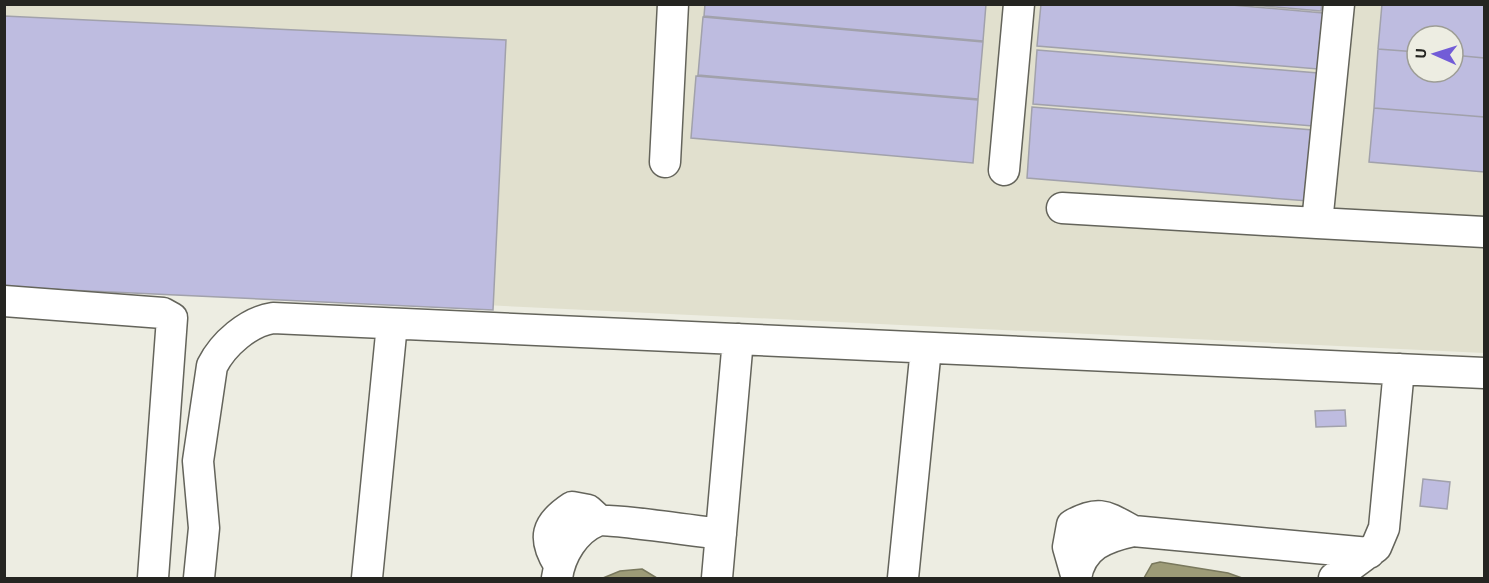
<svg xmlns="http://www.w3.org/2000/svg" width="1489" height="583" viewBox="0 0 1489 583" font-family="'Alegreya Sans',sans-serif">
<rect width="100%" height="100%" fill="#edede2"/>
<path fill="#e1e0ce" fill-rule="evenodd" d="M5,5h1479v348l-1479,-71zM1417,36h36v36h-36z"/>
<path fill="#9d9b77" stroke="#79785d" stroke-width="1.5" d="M1160,562l68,11 14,5h-98l8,-14z
M642,569l15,9h-54l17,-7z"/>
<path fill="#bebce0" stroke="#a1a1ab" stroke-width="1.5" d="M705,4h281l-3,37 -279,-25z
M1041,4h179l103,9 -5,56 -281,-23z
M1241,4h81l-1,7z
M1382,4h102v54l-31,-3v-19h-36v16l-39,-3z
M4,16l502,24 -13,270 -489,-23z
M703,17l280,25 -5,57 -280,-24z
M1378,49l39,3v20h36v-17l31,3v59l-110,-9z
M1037,50l281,23 -5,53 -280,-22z
M696,76l282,24 -5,63 -282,-25z
M1032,107l281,23 -5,71 -281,-23z
M1374,108l110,9v55l-115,-10z
M1345,410l1,16 -30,1 -1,-16z
M1423,479l27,3 -3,27 -27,-3z"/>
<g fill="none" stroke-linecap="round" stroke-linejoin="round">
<defs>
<path id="minor" d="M1339,4l-22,219 167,9
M665,162l8,-158
M1004,170l15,-166
M1062,208l255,15
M4,301l159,12 9,5 -19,260
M559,565c-17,-27 -13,-41 13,-58l16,3 11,10
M1076,575l-8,-28 4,-22c28,-16 35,-8 61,6
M199,578l5,-50 -6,-67 14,-95c11,-22 36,-44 61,-48l1211,55
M367,578l25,-254
M557,578c3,-23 18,-48 40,-57 10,-3 106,11 124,13
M717,578l21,-239
M903,578l23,-230
M1076,578c5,-32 29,-41 57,-47l236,22
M1334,578l42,-31 8,-19 15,-159"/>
</defs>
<use href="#minor" stroke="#64645b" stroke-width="33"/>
<use href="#minor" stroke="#fff" stroke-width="30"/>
</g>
<rect width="1489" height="583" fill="none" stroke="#252521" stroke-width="12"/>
<g transform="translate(1435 54) rotate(273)"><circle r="28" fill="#edede2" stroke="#9d9d95" stroke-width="1.5"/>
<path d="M0-4.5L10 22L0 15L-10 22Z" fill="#725cd7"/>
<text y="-9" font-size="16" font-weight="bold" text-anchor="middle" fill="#252521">U</text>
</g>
</svg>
